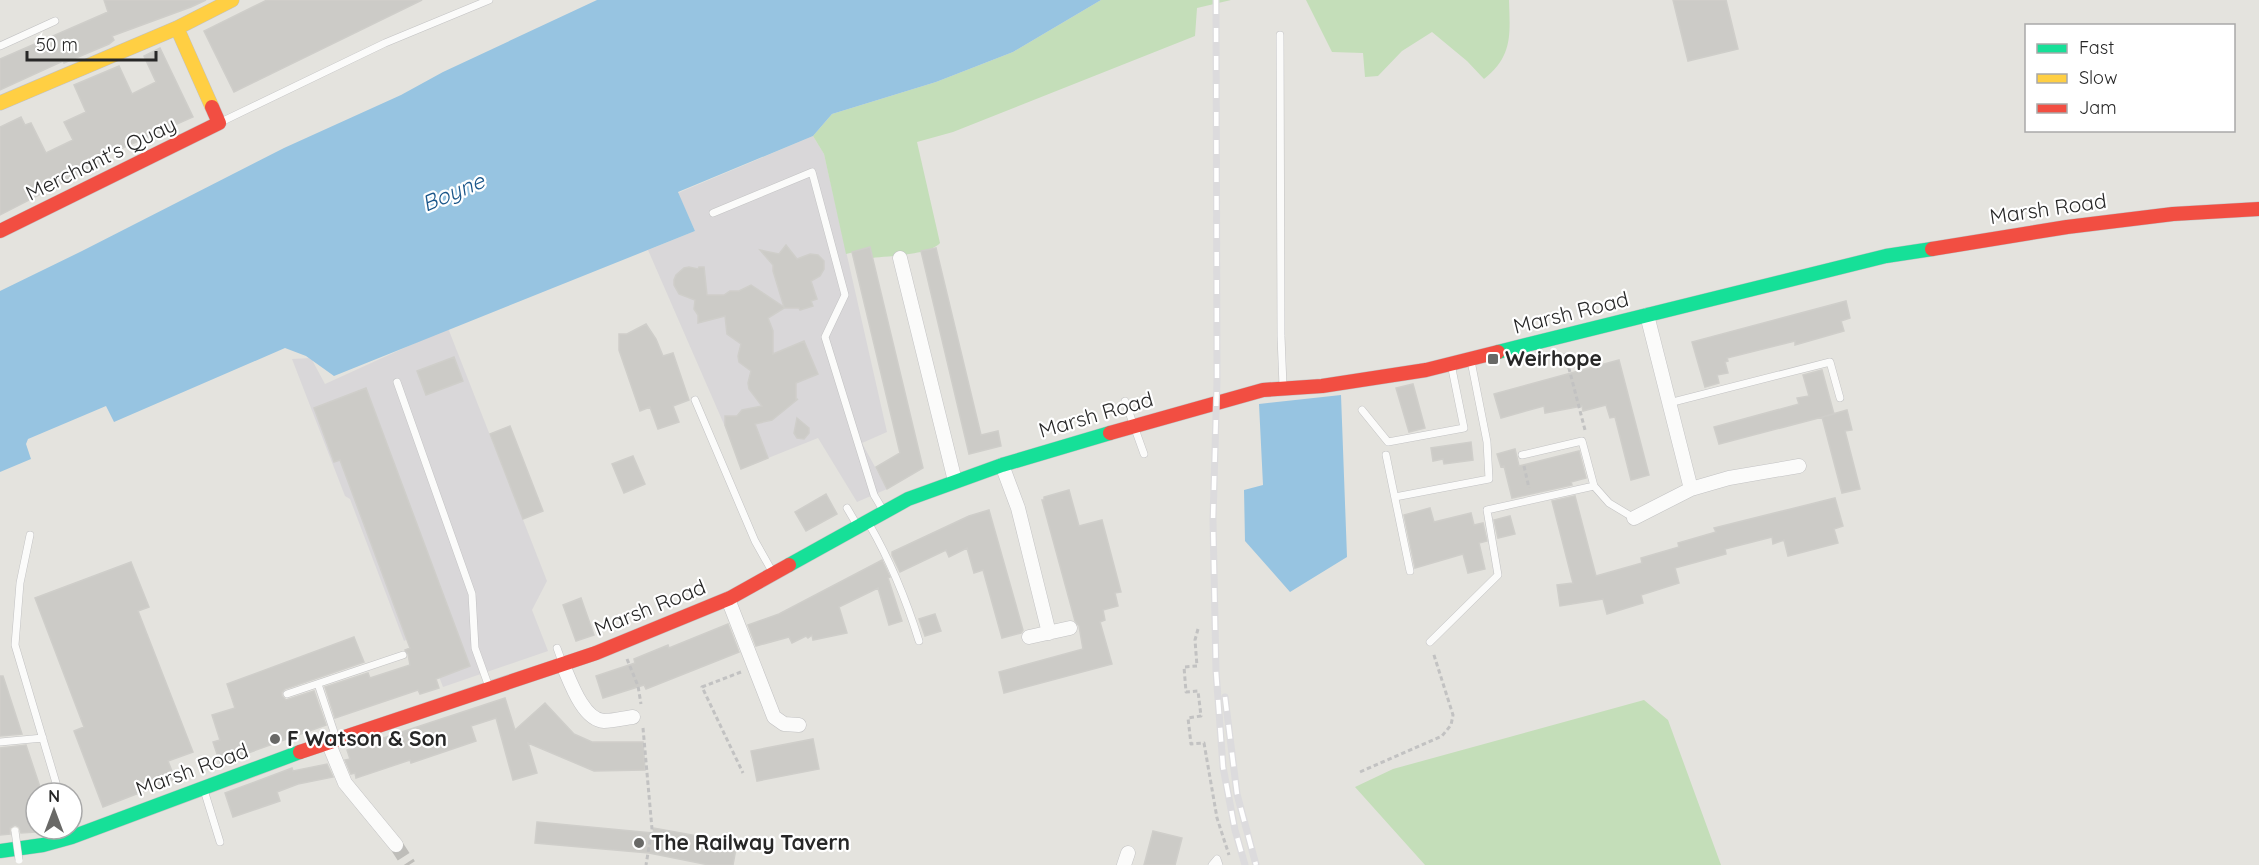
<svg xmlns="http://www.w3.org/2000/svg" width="2259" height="865" viewBox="0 0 2259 865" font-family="Quicksand,sans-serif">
<rect width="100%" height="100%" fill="#e4e3de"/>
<path fill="#d9d7d9" d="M813,136l11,18 63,278 -25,11 25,46 -30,13 -39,-64 -77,31 -15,-40 -78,-179 47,-19 -17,-38z
M448,328l99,253 -15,29 16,41 -105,36 -21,-55 -18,9 -54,-142 -5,-3 -53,-137 19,-1 14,26z"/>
<path fill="#c4deb9" d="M1101,0h130l-34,8 -2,28 -242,96 -36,10 23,101c-10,12 -52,13 -68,15l-2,-10 -24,6 -22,-100 -11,-18 19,-22 104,-32 77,-30z
M1306,0h203c1,35 4,56 -25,79l-17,-18 -35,-29 -30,19 -24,25 -13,1 -2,-24 -31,-1z
M1644,700l24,20 53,145h-296l-70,-78 38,-18z"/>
<path fill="#97c4e1" d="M597,0h504l-88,52 -77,30 -104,32 -19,22 -135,56 17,39 -361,145 -28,-20 -21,-8 -171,74 -8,-16 -78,33 -2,5 5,15 -31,13v-181l82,-40 202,-103 117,-53 42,-23z
M1341,395l6,162 -57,35 -45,-51 -1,-51 19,-5 -4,-81z"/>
<path fill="#cccbc7" stroke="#cfceca" stroke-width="1.5" d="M104,0h102l-15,7 -79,29 2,4 -5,4 -45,19 -1,-2 -63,29v-31l108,-47z
M267,0h155l-188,92 -30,-61z
M1673,0h53l12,49 -50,12z
M160,48l33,69 -86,38 2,4 -109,56v-88l21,-10 4,8 6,-2 15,30 27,-13 -9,-18 22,-10 -12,-27 45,-19 13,28 24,-12 -12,-26z
M786,245l11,14 13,-5 8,1 6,6v8l-4,7 -9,5 6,18 -6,2 2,5 -13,4 -1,-2h-15l-16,10 5,13v23l31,-13 14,33 -22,9v17l2,-1 -26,21 -17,4 13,34 -27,11 -16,-44v-9h12l5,-6 20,-4 -13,-17 -1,-6 3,-12 -12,-9 -1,-6 3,-12 -14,-10 -2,-18 -27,7v-8l-4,-6 1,-9 -16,-6 -5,-9v-5l2,-5 8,-7 5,-1 9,2 1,-2h5l3,28h17l6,-4h9l12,-6 33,22 -11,-36v-6l-13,-15 19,4z
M870,247l53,221 -36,21 -11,-22 24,-14 -48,-201z
M936,248l45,187 17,-4 3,15 -32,8 -48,-203z
M1846,301l4,17 -9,3 3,10 -49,14v-4l-68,17 1,3 -3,1 3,11 -11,2 2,8 -14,4 -13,-45z
M646,324l10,15 7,17 10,-3 16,47 -16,6 6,16 -21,7 -8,-22 -10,4 -21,-61v-16h8z
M454,357l9,24 -37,14 -9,-24z
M1619,360l30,115 -18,5 -16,-63 -5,1 -4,-13 -23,6 -1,-5 -37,7 -1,-7 -43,12 -7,-24z
M1822,370l12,44 -115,30 -5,-17 85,-23 -2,-6 12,-2 -6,-21z
M1413,384l12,44 -16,4 -13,-44z
M366,388l104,278 -34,13 3,9 -19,6 -2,-4 -83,28 -10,-31 43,-14 2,5 40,-13 -2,-11 -3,-4 5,-2 -70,-188 -6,2 -20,-54z
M1847,410l5,20 -7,1 15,58 -18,4 -20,-76z
M797,418l12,10v5l-5,6 -7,-1 -3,-5z
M510,426l33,85 -20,8 -33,-85z
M1471,442l2,18 -29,4 -1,-5 -10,2 -2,-13z
M1515,449l4,17 60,-15 7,27 -15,4 1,3 -60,13 -8,-32 -3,1 -4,-13z
M633,456l12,28 -21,9 -12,-29z
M1069,490l10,36 23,-6 19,72 -6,1 3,13 -15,4 2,10 -5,2 12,42 -108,29 -5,-21 84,-23 -4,-23 -4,-5 -33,-121h2v-3z
M826,494l11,20 -31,17 -11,-19z
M1575,496l21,80 46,-13 -1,-5 38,-11 -1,-4 38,-11 -2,-4 121,-30 8,28 -9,3 4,14 -50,13 -4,-16 -11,4 -1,-7 -47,12 1,5 -51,14 4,15 -38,12 2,8 -36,11 -4,-15 -43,7 -3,-21 16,-2 -21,-82z
M1430,508l4,14 37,-9 3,12 9,-2 4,18 -8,2 6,26 -17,4 -5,-19 -48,14 -11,-53z
M989,510l34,120 -2,3 -19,5 -19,-68 -9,3 -7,-25 -18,9 -3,-7 -46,22 -8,-17v-3l77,-36z
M1510,516l5,18 -17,4 -4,-18z
M882,560l8,17 -2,1 14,43 -13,4 -11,-37 -39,19 8,26 -34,7 -1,-5 -4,3 -2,-2 -14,7 -3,-6 -33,9 -8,-21 31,-11z
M131,562l18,45 -11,4 55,141 -25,9 7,18 -72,28 -29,-76 10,-4 -49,-129z
M581,598l13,37 -18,6 -13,-36z
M935,614l6,17 -16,5 -6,-17z
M728,624l11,28 -93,37 -2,-4 -41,13 -7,-22 39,-13 -1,-4 34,-14 1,3z
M354,637l10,25 -79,27 -3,3v4l4,4 28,-9 12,34 -106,38 -7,-21 7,-2 -8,-25 23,-7 -8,-24z
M0,676h3l19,58 -22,2z
M505,698l10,32 30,-27 29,31 18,8h51l2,28 -51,1 -66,-28 9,30 -24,7 -17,-62 -25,8 5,15 -65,22 -1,-3 -54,18 -1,-5 -4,1 -6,-14 5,-1 -3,-9z
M813,739l6,30 -62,12 -6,-30z
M26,745l16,48h-6v39l-15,1 -2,-6 -4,-2 -5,3v6l-10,1v-87z
M327,764l6,13 -35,7 -21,8 3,9 -47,16 -8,-24 67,-25 1,3z
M537,822l116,11 1,-5 83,15 -4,22h-24l-60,-12 -114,-10z
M1153,831l29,7 -7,27h-31z"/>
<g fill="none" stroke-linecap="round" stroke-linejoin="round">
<path stroke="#bebdb9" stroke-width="14" stroke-dasharray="14 7" stroke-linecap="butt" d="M396,845l13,20"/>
<defs>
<path id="lane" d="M1280,35l1,301 2,50
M0,46l55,-25
M221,122l164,-79 104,-43
M713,213l99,-41 33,123 -20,42 49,158 9,15
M397,382l75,212 3,54 14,39
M695,400l60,141 18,32
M1125,401l19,53
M1669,403l161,-41 10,36
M1362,410l26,32 76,-14 -13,-64
M1386,455l24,116
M1522,455l60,-14 12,45
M1395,497l94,-18 -2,-37 -16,-81
M847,508l10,17
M869,524c22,38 37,75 50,117
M30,535l-10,48 -5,62 44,148
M1430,642l68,-67 -11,-65 107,-24 15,17 25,15
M557,648l5,14
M318,684l18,54
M287,694l116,-39
M0,742l43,-4
M204,790l16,52
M1212,865l5,-6 2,6"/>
<path id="street" d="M900,258l55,223
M1647,315l44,174
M1002,465l16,43 31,125
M1634,518l57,-29 38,-11 70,-12
M728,599l46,118 10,7 15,1
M1029,637l41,-9
M563,665c7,16 20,55 41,56 10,0 20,-3 29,-4
M328,742l17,41 51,62
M1124,865l4,-12"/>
<path id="fast" d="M1498,352l388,-96 46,-7
M789,565l119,-66 94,-34 108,-32
M0,851l43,-6 29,-8 228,-85"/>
<path id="slow" d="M177,28l35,79
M0,103l177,-75 55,-28"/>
<path id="jam" d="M0,231l219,-108 -7,-16
M1932,249l135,-22 106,-13 86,-5
M1110,433l153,-43 59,-4 104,-16 72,-18
M300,752l296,-99 134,-55 59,-33"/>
</defs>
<use href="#lane" stroke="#c2c2c3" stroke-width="8"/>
<use href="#street" stroke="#c2c2c3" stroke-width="15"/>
<use href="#fast" stroke="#c2c2c3" stroke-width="15"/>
<use href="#slow" stroke="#c2c2c3" stroke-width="15"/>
<use href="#jam" stroke="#c2c2c3" stroke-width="15"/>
<path stroke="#c2c2c2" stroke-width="3" stroke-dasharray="4.5 3" stroke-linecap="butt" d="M1565,353l20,77
M1524,466l5,22
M1198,629l-3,11 2,26 -13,1 2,25 12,-1 3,25 -13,2 3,26 13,-1 13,75 12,37
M627,659l11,27 3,18
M741,672l-39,15 41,86
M643,728l9,101 -6,36
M1360,772l82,-36 9,-11 2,-10 -20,-63"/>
<use href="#lane" stroke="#fbfbfa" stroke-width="7"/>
<use href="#street" stroke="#fbfbfa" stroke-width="14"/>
<use href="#fast" stroke="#16e098" stroke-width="14"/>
<use href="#slow" stroke="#ffcf43" stroke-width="14"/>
<use href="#jam" stroke="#f24e42" stroke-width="14"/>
<defs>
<path id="rail" d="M1216,0l1,380 -4,140 3,151 7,96 12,63 10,35
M1225,697l12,97 19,71"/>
</defs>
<use href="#rail" stroke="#dcdbdd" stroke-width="7"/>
<use href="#rail" stroke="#fff" stroke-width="4.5" stroke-dasharray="14" stroke-linecap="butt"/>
<defs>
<path id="lane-bridge" d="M15,831l4,29"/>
</defs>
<use href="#lane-bridge" stroke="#c2c2c3" stroke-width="8" stroke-linecap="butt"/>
<use href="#lane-bridge" stroke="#fbfbfa" stroke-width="7"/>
</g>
<g fill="#696967" stroke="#fff" stroke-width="2">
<rect x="1487" y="353" width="12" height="12" rx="3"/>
<circle cx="275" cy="739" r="6"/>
<circle cx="639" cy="843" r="6"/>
</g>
<g text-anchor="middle" stroke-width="4.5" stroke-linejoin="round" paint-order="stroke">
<g font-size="21" fill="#272727" stroke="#fff">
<text transform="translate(101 159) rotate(-26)" y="7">Merchant's Quay</text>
<text transform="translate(2048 209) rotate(-8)" y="7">Marsh Road</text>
<text transform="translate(1571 313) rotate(-14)" y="7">Marsh Road</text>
<text transform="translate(1096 415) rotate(-16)" y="7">Marsh Road</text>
<text transform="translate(650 608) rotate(-22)" y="7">Marsh Road</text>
<text transform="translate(192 770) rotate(-20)" y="7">Marsh Road</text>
</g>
<g font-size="21" font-weight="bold" fill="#272727" stroke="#fff" text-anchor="start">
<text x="1505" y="366">Weirhope</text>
<text x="287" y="746">F Watson &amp; Son</text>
<text x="651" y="850">The Railway Tavern</text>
</g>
<g font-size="22" font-style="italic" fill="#195589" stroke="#fff">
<text transform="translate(453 192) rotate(-23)" y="8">Boyne</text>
</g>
</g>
<rect x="2025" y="24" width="210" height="108" fill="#ffffff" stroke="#a9a9a9" stroke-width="1.5"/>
<rect x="2037" y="44" width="30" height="9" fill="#16e098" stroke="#a9a9a9" stroke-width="1.5"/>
<text x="2079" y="54" font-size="18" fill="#272727">Fast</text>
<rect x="2037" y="74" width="30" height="9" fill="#ffcf43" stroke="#a9a9a9" stroke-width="1.5"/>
<text x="2079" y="84" font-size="18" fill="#272727">Slow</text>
<rect x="2037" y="104" width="30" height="9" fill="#f24e42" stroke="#a9a9a9" stroke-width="1.5"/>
<text x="2079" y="114" font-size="18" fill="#272727">Jam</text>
<g transform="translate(54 811)"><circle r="28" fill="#ffffff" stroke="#a9a9a9" stroke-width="1.5"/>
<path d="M0-4.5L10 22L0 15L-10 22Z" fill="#696967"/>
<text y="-9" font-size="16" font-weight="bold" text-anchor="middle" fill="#272727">N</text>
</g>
<path d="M27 51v9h129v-9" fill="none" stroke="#272727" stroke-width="3"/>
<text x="36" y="51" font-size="18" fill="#272727" stroke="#ffffff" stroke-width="4.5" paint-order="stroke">50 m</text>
</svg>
